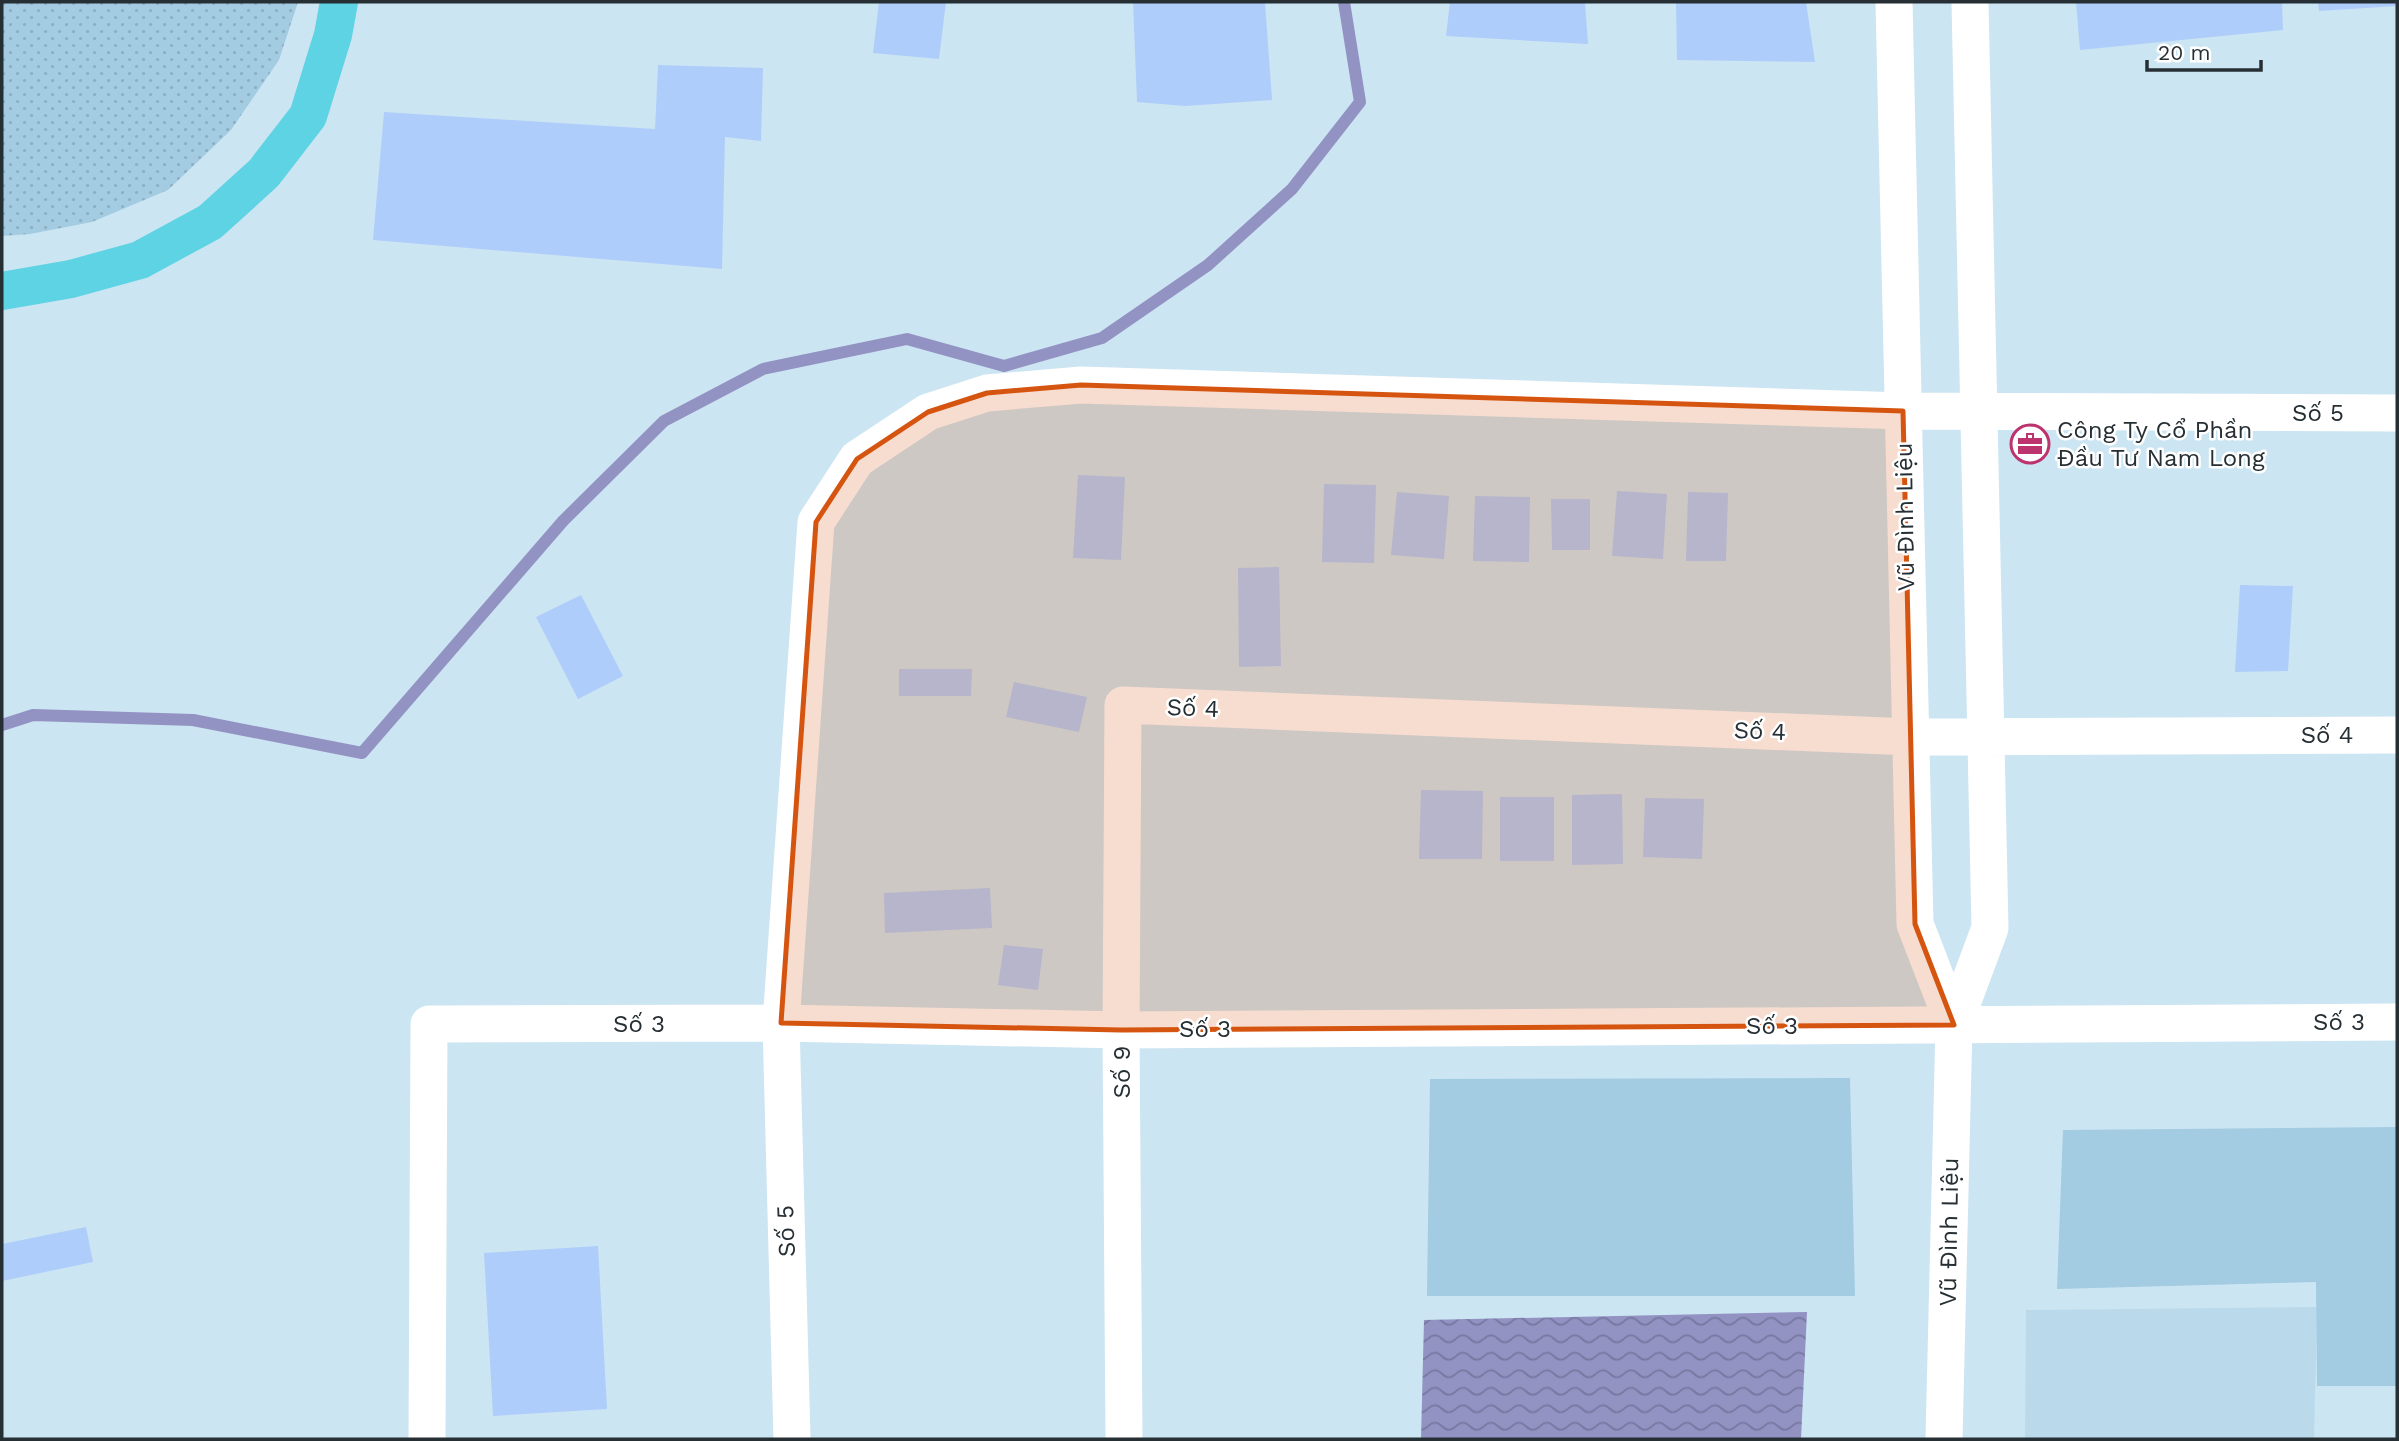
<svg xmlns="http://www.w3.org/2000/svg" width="2399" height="1441" viewBox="0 0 2399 1441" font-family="'Work Sans',sans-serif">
<defs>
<pattern id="grass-dots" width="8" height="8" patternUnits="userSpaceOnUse" patternTransform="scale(1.75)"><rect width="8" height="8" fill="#a3cbe1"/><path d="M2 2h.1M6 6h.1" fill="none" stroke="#8cafc2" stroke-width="1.8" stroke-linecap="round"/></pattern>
<pattern id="water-waves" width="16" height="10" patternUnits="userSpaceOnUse" patternTransform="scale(1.75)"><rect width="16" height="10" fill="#9292c3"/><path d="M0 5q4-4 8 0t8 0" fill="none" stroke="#77789f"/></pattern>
</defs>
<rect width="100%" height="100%" fill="#cce5f2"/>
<path fill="#badaeb" d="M2317,1307l-3,132h-289l1,-129z"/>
<path fill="url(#grass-dots)" d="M2,2h296l-19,58 -48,70 -63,60 -76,32 -62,12 -28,2z"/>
<path fill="#a3cbe1" d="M1850,1078l5,218h-428l3,-217z
M2397,1127v259h-80l-1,-104 -259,7 6,-159z"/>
<path fill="url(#water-waves)" d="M1807,1312l-6,127h-380l3,-119z"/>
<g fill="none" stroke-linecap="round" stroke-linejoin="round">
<path stroke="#9292c3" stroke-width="12" d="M2,725l31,-10 160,5 169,33 201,-232 101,-100 99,-52 144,-30 97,27 98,-28 106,-73 84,-76 68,-87 -16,-100"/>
</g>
<path fill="#afcdfa" d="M879,2h67l-7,57 -66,-6z
M1133,2h132l7,98 -87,6 -48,-4z
M1450,2h135l3,42 -142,-8z
M1676,2h130l9,60 -138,-2z
M2076,2h206l1,28 -203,20z
M2318,2h79v4l-78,5z
M658,65l105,3 -2,73 -36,-4 -3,132 -349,-29 11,-128 271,17z
M1078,475l47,2 -4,83 -48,-2z
M1324,484l52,1 -2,78 -52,-1z
M1617,491l50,3 -4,65 -51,-3z
M1397,492l52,4 -5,63 -53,-4z
M1688,492l40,1 -2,68h-40z
M1475,496l55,1 -1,65 -56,-1z
M1551,499h39v51h-38z
M1279,567l2,99 -42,1 -1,-99z
M2240,585l53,1 -5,85 -53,1z
M581,595l42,81 -45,23 -42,-82z
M899,669h73l-1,27h-72z
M1014,682l73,15 -8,35 -73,-15z
M1421,790l62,1 -1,68h-63z
M1622,794l1,70 -51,1v-70z
M1500,797h54v64h-54z
M1645,798l59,1 -2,60 -59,-2z
M990,888l2,40 -107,5 -1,-40z
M1004,945l39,4 -5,41 -40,-5z
M86,1227l7,35 -91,19v-37z
M598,1246l9,163 -114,7 -9,-163z"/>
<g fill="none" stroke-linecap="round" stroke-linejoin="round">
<path stroke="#fff" stroke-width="37" d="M1894,2l21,922 39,101
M427,1439l2,-415 352,-1 340,7 1276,-8
M792,1439l-11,-416 35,-501 41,-63 71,-47 59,-19 94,-8 822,26 494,2
M1124,1439l-3,-409 2,-325 788,32 486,-2
M1944,1439l10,-414 36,-97 -20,-926"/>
<path stroke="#5dd3e3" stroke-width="38" d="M2,291l69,-12 69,-19 70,-38 54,-49 44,-57 25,-81 6,-33"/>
</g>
<path fill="#d55510" fill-opacity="0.2" stroke="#d55510" stroke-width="5" stroke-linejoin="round" d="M1081,385l822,26 12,513 39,101 -833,5 -340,-7 35,-501 41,-63 71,-47 59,-19z"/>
<defs>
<symbol id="office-ring" viewBox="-11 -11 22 22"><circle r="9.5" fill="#fff" stroke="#bd336d" stroke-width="1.5"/><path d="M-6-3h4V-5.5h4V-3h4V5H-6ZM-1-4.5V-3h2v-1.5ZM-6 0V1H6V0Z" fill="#bd336d"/></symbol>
</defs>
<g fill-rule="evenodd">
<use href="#office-ring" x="2008" y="422" width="44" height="44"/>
</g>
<g text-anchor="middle" stroke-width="5" stroke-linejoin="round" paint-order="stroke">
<g font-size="24" fill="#262f34" stroke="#fff">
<text x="2318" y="421">Số 5</text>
<text transform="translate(1905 517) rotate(-91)" y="8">Vũ Đình Liệu</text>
<text transform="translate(1193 708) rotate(2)" y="8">Số 4</text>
<text transform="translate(1760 731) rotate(2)" y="8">Số 4</text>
<text x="2327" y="743">Số 4</text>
<text x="2339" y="1030">Số 3</text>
<text x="639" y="1032">Số 3</text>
<text x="1772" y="1034">Số 3</text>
<text x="1205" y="1037">Số 3</text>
<text transform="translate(1122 1072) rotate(-90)" y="8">Số 9</text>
<text transform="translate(786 1231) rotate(-92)" y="8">Số 5</text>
<text transform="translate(1949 1232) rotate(-89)" y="8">Vũ Đình Liệu</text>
</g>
<g font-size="24" fill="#262f34" stroke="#fff" text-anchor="start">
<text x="2057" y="438">Công Ty Cổ Phần<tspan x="2057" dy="28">Đầu Tư Nam Long</tspan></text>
</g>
</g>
<rect width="2399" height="1441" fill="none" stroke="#262f34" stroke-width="7"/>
<path d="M2147 60v10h114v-10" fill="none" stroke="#262f34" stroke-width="3.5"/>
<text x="2158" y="60" font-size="21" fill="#262f34" stroke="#ffffff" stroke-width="5" paint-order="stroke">20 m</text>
</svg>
